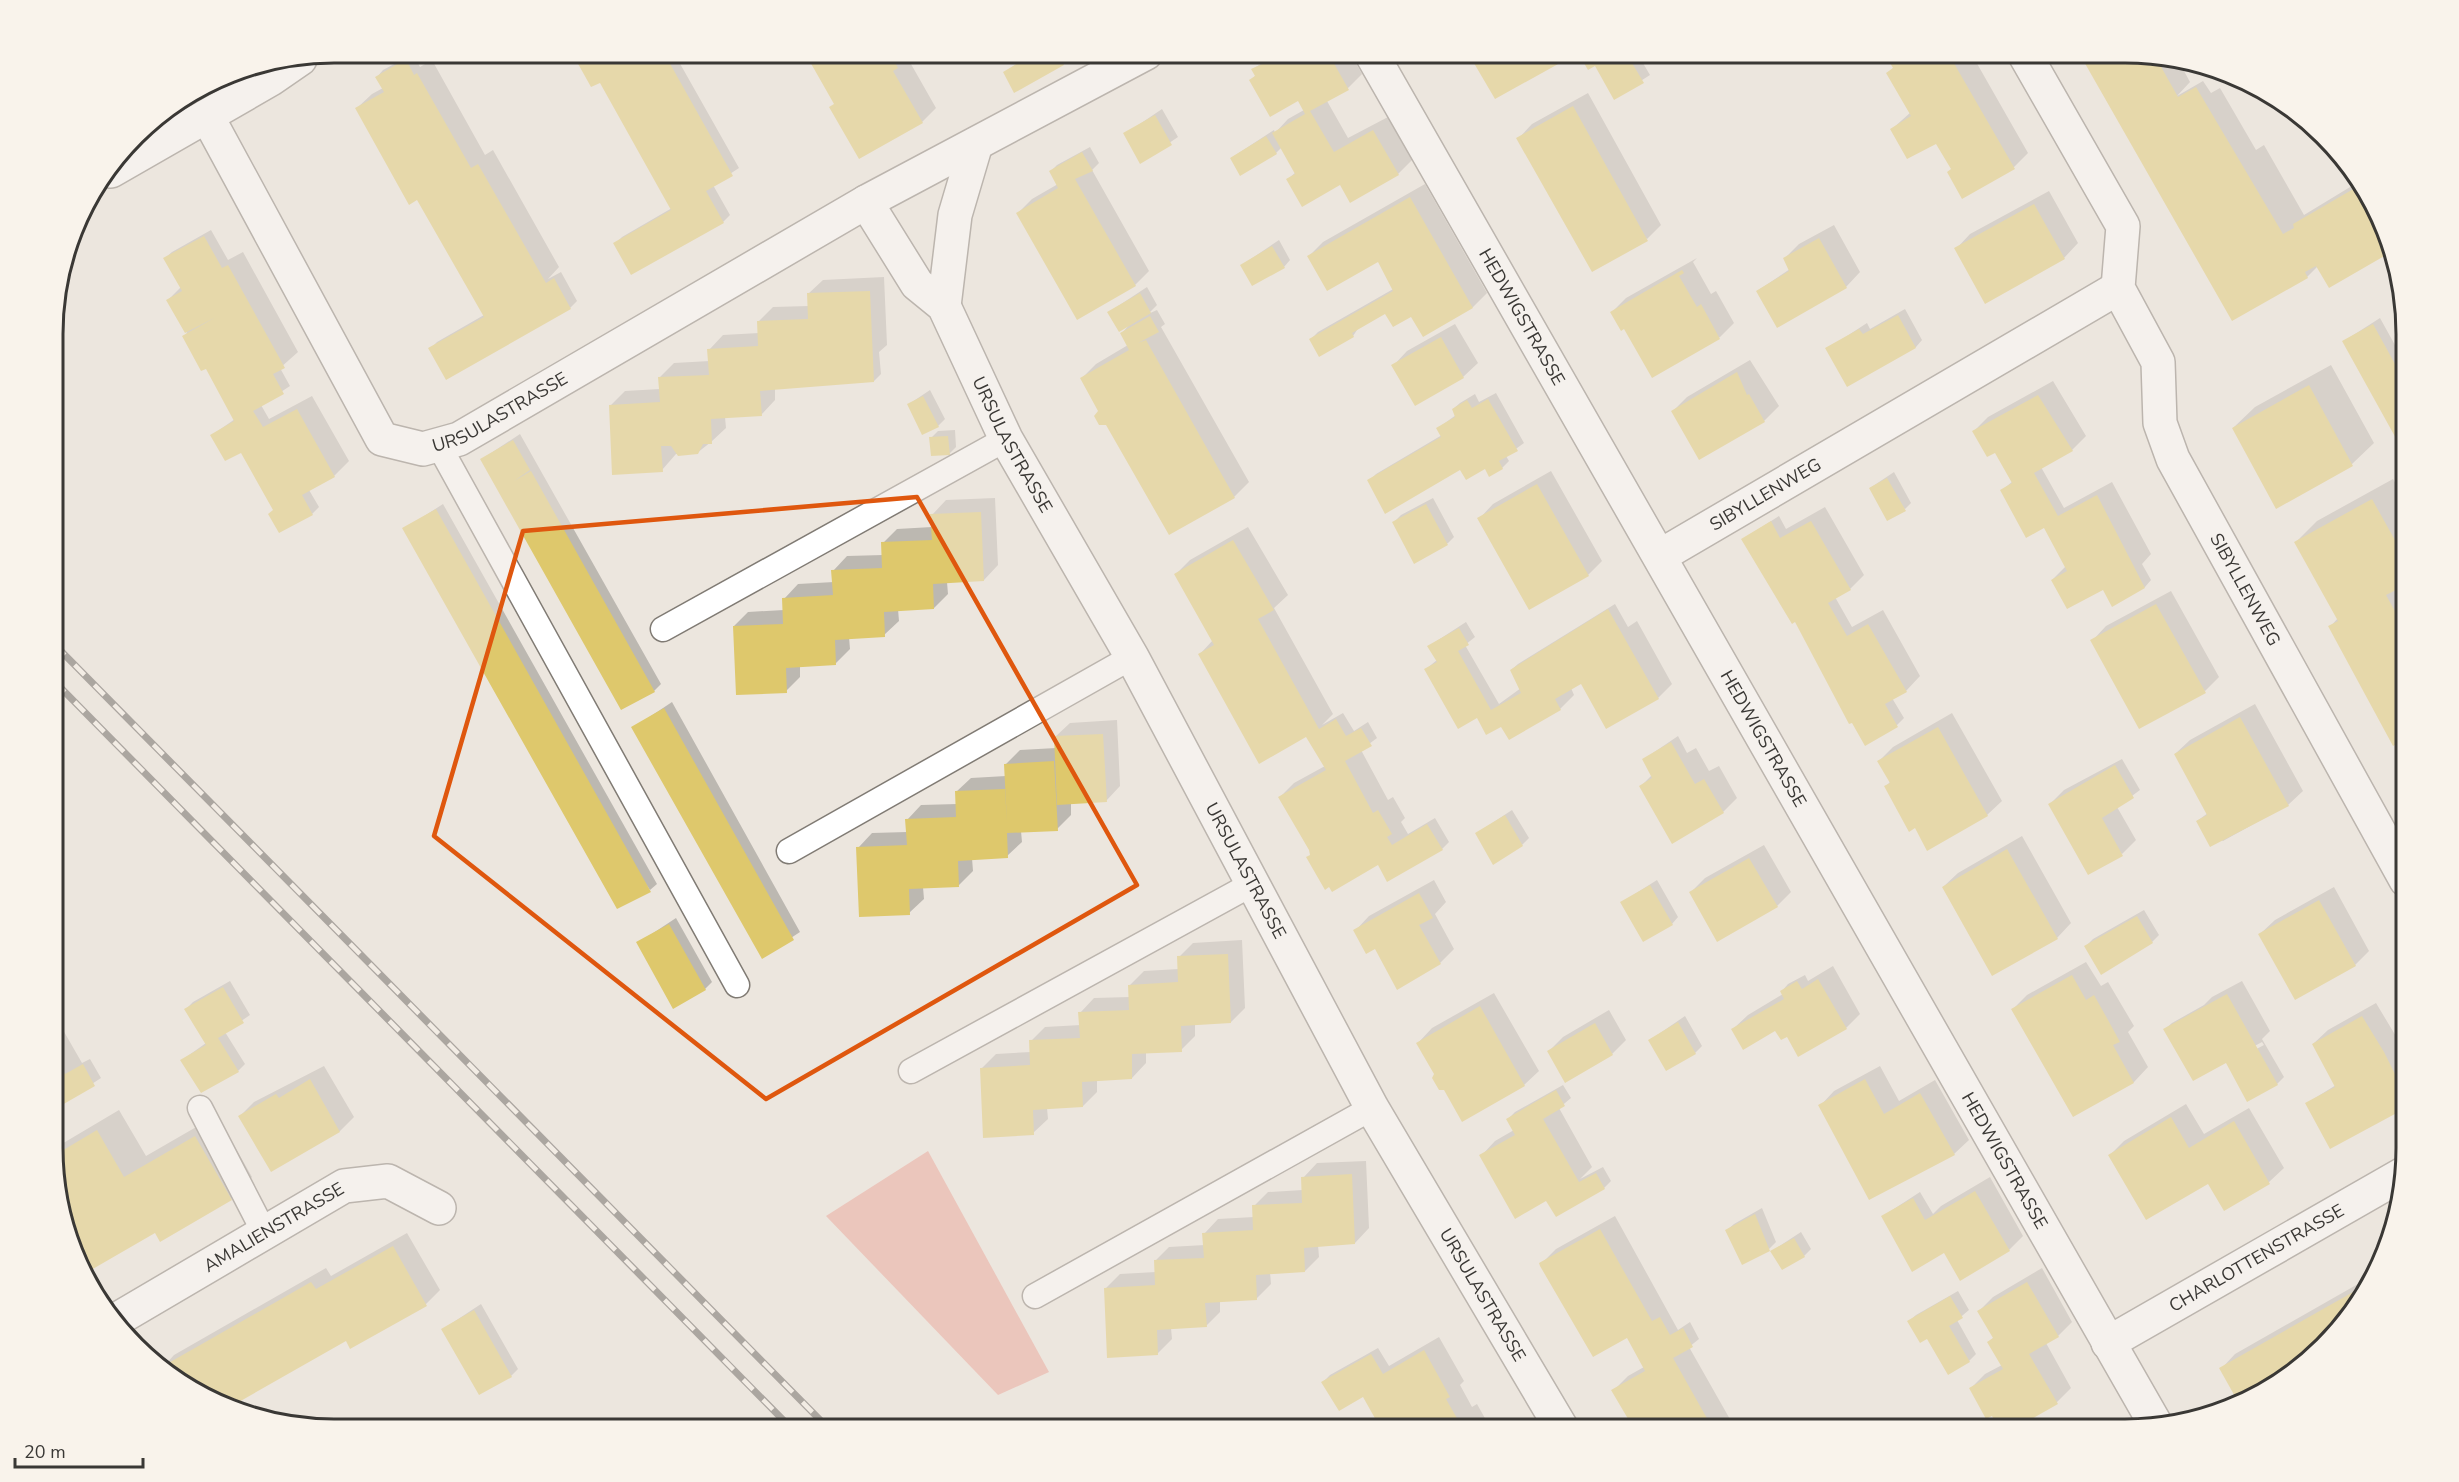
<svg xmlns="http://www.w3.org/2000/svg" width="2459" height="1482" viewBox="0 0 2459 1482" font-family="'Nunito Sans',sans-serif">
<rect width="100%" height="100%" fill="#ece6de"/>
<path fill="#e89f92" d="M928,1151l121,221 -51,23 -172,-179z"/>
<path fill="#0003" fill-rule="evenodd" d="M573,53h101l65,115 -26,17 17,30 -7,7 -108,22 7,-7 50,-29 -72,-127 -8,5z
M807,53h104l-4,4 29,51 -14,14 -86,-19z
M1021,53h46l3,4 -7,7 -58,8 19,-13z
M1278,53h72l12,21 -14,14 -21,13 21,37 40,-21 25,42 -15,15 -47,27 -10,-18 -53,-4 8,-7 -14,-25 -6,6 -45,5 43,-28 1,3 13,-14 16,-9 -6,-11 -47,-19 5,-5 -3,-6z
M1470,53h98l-9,9 -63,35z
M1580,53h57l13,22 -36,23 -19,-34 -6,4z
M1886,53h85l57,100 -14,14 -62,2 -16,-27 -44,-13 19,-17 -23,-39 6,-6z
M2081,53h44l53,7 12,22 -13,14 26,-15 8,12 9,-5 36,62 8,-5 40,70 56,-34 33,68 -64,37 -11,-20 -11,11 -185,-151z
M413,54l7,13 12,-7 53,95 8,-5 66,117 -11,12 13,-7 16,29 -7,7 -140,41 7,-7 47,-27 -66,-117 -61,-90 15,-14 11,-6 -6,-11 6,-7z
M1588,93l73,132 -14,14 -129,-100 14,-15z
M1162,109l16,28 -37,25 -16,-28z
M1090,147l9,16 -7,7 57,101 -14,14 -117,-72 14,-14 26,-15 -8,-12 7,-7z
M1425,184l62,109 -14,14 -50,28 -12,-20 -26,-3 -26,15 -6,9 -42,3 7,-7 77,-44 -17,-28 -69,-4 14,-14z
M2049,191l29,52 -14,15 -108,-9 14,-15z
M1834,225l26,47 -14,15 -89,4 33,-22 -5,-11 14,-14z
M211,230l17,30 15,-8 55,100 -18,16 10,18 -29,19 8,14 43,-23 37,65 -15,15 -25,14 10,17 -7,7 -37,-5 -33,-59 -30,-15 23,-16 -29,-52 -22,-31 3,-3 -19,-33 13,-13 -16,-29 7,-6z
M1279,240l11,20 -6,7 -42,-2z
M1697,258l-4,4 18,32 5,-3 18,32 -14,14 -68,39 -27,-49 -13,-15 14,-14z
M884,277l3,68 -8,7 2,22 -7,7 -99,8v11l-14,15 -36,2 1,11 -15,14 -14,11 -21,1 -14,16 -51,-65 14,-14 35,-2v-12l14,-14 36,-2 -1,-11 14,-15 36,-2 -1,-11 15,-15 36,-1 -1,-12 15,-14z
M1147,287l10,18 -9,9 9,-4 8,14 -4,3 88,155 -15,15 -65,36 -87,-155 14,-14 32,-19 -6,-12 8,-9 -21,-12z
M1905,309l17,31 -6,7 -68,38 -21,-36 40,-26 3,6z
M2380,318l26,47v71l-62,-95z
M1455,324l23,39 -15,14 -70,-11 14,-15z
M1750,360l29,46 -15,15 -64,37 -27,-47 14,-14z
M2331,365l43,78 -22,21 -76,43 -43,-79 22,-21z
M2053,381l33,55 -14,14 -31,17 23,41 48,-26 39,72 -9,10 9,16 -6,7 -32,18 -8,-15 -53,-10 14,-14 -23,-42 -42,-33 12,-10 -17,-30 -22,-20 14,-14z
M930,390l15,29 -7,7 -29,-22z
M1496,393l28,50 -18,13 3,5 -7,7h-41l-92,13 7,-7 66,-39 -4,-7 18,-13 -3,-6 7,-6 15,-9 4,8z
M955,430l1,17 -7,7 -18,-16 7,-7z
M520,434l141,250 -7,7 -172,-232z
M1551,471l51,90 -14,14 -109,-56 14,-15z
M1894,472l17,31 -6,6 -35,-21z
M2393,479l13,22v82l-3,2 3,6v146l-76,-110 8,-9 -42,-76 21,-21z
M995,498l3,67 -14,15 -37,2 1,12 -14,14 -36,1 1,12 -15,14 -35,2 1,12 -15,15 -35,2v11l-14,14 -52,-65 14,-14 36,-2v-11l14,-15 36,-2 -1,-11 14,-15 36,-1v-12l14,-14 35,-2v-12l14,-15z
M1433,498l21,39 -6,6 -33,19 -21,-40 7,-7z
M443,504l214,380 -7,6 -246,-361z
M1825,507l39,68 -14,14 -15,8 17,30 31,-17 37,66 -14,15 -14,7 12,20 -7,7 -47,-3 -55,-102 -52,-81 36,-23 7,13z
M1248,527l40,68 -14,13 59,106 -11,11 21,-12 11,18 14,-9 9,16 -16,12 27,50 5,-3 12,21 -4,4 7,12 27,-16 14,24 -7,7 -58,12 -72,-7 -32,-57 14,-14 31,-17 -17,-29 -108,-83 13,-14 -37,-66 14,-14z
M2171,591l48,86 -14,14 -113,-50 14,-15z
M1615,604l13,23 9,-6 35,63 -14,14 -77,-16 -10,6 3,7 -14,14 -59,15 -24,-8 -51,-47 11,-9 -8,-14 37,-24 9,15 -10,8 34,59 22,-16 -10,-18 7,-6z
M672,702l128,230 -38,25 -129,-229z
M2255,704l48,87 -15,14 -65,36 -26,-20 11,-8 -33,-59 15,-14z
M1952,713l50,88 -15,14 -71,11 -30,-40 5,-5 -12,-20 14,-14z
M1117,720l3,66 -14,15 -35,2v12l-14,14 -36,2 1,11 -15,14 -35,2 1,13 -14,14 -36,2 1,12 -15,14 -51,-65 14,-15 35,-1v-12l14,-15 36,-1 -1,-12 15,-14 35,-2v-12l14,-14 36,-2 -1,-11 15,-14z
M1678,736l9,17 9,-5 13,23 10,-5 18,32 -14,14 -82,-26 11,-11 -8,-16z
M2122,759l18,31 -23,17 19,33 -14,14 -72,-50 14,-14z
M1512,810l17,28 -7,7 -45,-12z
M2022,836l49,87 -14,15 -114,-51 15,-14z
M1764,845l27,47 -14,14 -86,-14 14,-14z
M1434,880l12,22 -11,12 19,35 -14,14 -65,-16 -20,-16 14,-15z
M1657,880l21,37 -6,7 -50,-22z
M2334,887l35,64 -14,14 -95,-31 15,-14z
M2144,910l15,25 -7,7 -66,4 7,-7z
M676,918l36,64 -7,7 -67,-46z
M1242,940l3,68 -14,14 -36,2v12l-14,14 -35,2v11l-14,15 -35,2v12l-14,14 -36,2 1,11 -15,14 -52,-64 15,-15 35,-2v-11l14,-14 36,-2 -1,-12 14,-15 36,-1v-12l14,-14 35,-2v-12l14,-14z
M2086,962l15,24 7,-4 26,44 -6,6 20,35 -14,15 -60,33 -62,-105 15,-15z
M1833,966l27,48 -14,14 -59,7 -12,-6h-42l15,-14 35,-21 -1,-3 6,-7 17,-9 3,6z
M230,981l20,34 -25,17 20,32 -7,7 -56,-11 24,-17 -20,-34 7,-7z
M2242,981l28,50 -8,8 22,38 -7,7 -112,-55 7,-6 32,-18 8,-8zM2262,1042l2,3 -30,16v-4z
M1494,993l45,78 -15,14 -80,4 -26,-46 14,-15z
M2376,1003l30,50v53l-99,-3 29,-18 -23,-41 15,-14z
M1609,1010l17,30 -14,14 -63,-3 14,-14z
M55,1016l27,47 8,-4 11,19 -46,30z
M1685,1016l17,30 -7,7 -45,-13z
M324,1066l30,51 -14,14 -68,39 -32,-54 14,-14z
M1880,1066l19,35 36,-21 34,60 -15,14 -134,-48 14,-15z
M1563,1085l8,13 -12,10 33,59 -12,12 23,-12 8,14 -7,7 -56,13 -67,-45 14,-15 19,-11 -6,-11 7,-7z
M2186,1104l18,30 45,-26 35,60 -15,14 -44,27 -16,-27 -99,-27 14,-14z
M119,1110l27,46 71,-41 35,62 -21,22 -75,32 -80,10 -21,-57v-36z
M1366,1161l3,67 -14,15 -37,2 1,12 -14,14 -35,1 1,12 -15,15 -36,2v11l-14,14 -35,2 1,11 -15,15 -52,-65 15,-15 36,-2 -1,-11 14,-14 36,-2 -1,-11 14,-15 36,-2v-11l14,-14 35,-2v-12l14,-15z
M1990,1177l33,59 -14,14 -64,1 -62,-35 37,-24 13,22 8,-8z
M1762,1208l14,34 -7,7 -42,-19 7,-6z
M1615,1216l63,114 12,-8 9,17 -10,8 42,74 -9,8h-87l-22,-38 15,-15 16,-9 -16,-31 -86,-73 14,-14z
M1801,1232l10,17 -7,7 -32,-5z
M407,1233l33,57 -14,14 -75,43 -5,-8 -153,53 -28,-27 9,-10 152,-87 5,8z
M2042,1268l30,54 -14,14 -12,7 25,45 -14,14 -64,12 -22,-26 14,-14 17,-9 -13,-23 5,-5 -15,-26 14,-14z
M2372,1276l-3,13 -45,58 -58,45 -27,8 -18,-31 14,-15z
M1958,1291l11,19 -12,10 19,34 -7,7 -42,-25 -18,-15 7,-6z
M481,1304l37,65 -7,7 -32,17 -36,-64z
M1439,1337l25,44 -4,4 12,22 5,-3 14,25h-108l-19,-34 -41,-13 7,-7 48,-27 11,18z
M1743,1418l6,11h-24z"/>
<path fill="#dec86c" d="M572,53h92l69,123 -27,15 18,32 -93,52 -18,-32 58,-33 -71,-127 -9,4z
M805,53h85l8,15 -5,3 30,52 -64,36 -30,-52 5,-3z
M1019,53h38l7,12 -50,28 -11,-21 20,-12z
M1286,53h42l21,37 -39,21 24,41 39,-22 26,45 -49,28 -10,-18 -38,22 -16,-28 9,-5 -23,-41 33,-19 -7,-13 -28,16 -21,-37 6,-4 -4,-7z
M1468,53h86l6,10 -65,36z
M1578,53h29l3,5 16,-5 18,30 -30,17 -19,-34 -7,4z
M1876,53h72l67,116 -53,30 -15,-27 4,-3 -15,-25 -29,15 -17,-30 21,-13 -25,-43 7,-5 -7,-12 -6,3z
M2079,53h46l30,3 23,41 18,-10 87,147 11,-6 -1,-4 69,-40 31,67 -64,37 -13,-22 -11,6 3,6 -76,43z
M406,59l8,16 3,-2 54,95 7,-4 68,119 8,-5 17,31 -125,71 -18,-32 56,-31 -67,-117 -8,5 -54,-97 29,-16 -9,-15z
M1573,106l75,135 -56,31 -76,-134z
M1155,115l17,30 -32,19 -17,-31z
M1266,136l11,18 -37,22 -10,-18z
M1082,152l11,19 -18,8 61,107 -59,34 -61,-107 42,-25 -9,-17z
M1410,197l63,111 -50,29 -12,-20 -18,10 -8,-13 -33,19 2,4 -35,20 -10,-18 84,-48 -15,-29 -51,29 -20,-35z
M2034,204l31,55 -80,45 -31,-56z
M204,236l18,32 6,-3 57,103 -12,6 11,20 -31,17 10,16 34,-18 38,68 -33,18 11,20 -34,18 -11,-19 5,-4 -32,-57 -16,8 -15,-26 24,-14 -28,-52 -5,2 -19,-35 34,-19 -31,16 -19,-33 16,-9 -19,-33z
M1819,238l28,50 -70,40 -21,-37 33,-20 -6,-13z
M1272,246l13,22 -33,18 -12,-21z
M1682,270l2,3 -5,3 18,31 4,-3 19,35 -68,39 -28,-49 -3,2 -11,-19z
M870,291l4,91 -114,9 2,25 -51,3 1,25h-9l-5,10 -20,2 -7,-10h-10l2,26 -51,3 -3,-70 51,-3 -2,-25 51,-2 -2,-26 51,-3 -1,-25 51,-2 -1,-26z
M1140,293l11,20 -32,19 -12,-20z
M1898,315l18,33 -69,39 -22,-39 34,-19 4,5z
M1150,316l9,16 -21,11 8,-3 89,158 -66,37 -63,-110h-7l-5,-9 4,-5 -18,-33 49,-28 -9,-17z
M2373,324l33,60v53l-8,5 -56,-101z
M1441,337l23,41 -49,28 -24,-41z
M1737,372l10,23 2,-1 16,28 -66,38 -28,-49z
M2309,385l44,81 -77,43 -44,-81z
M2038,395l35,56 -39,22 24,43 39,-21 48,93 -33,19 -9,-17 -36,19 -16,-29 16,-9 -23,-43 -18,10 -26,-48 12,-7 -17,-30 -8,4 -15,-26z
M923,396l16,31 -17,8 -15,-31z
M1488,399l30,52 -19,10 4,8 -14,8 -4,-8 -19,11 -6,-10 -75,44 -18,-34 74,-43 -5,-9 19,-11 -3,-8 15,-9 5,8z
M948,436l2,19 -19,1 -2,-19z
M513,440l17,30 -16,11 17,-10 124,221 -34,18 -141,-251z
M1887,478l19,33 -19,10 -18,-33z
M1537,484l52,92 -60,34 -52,-92z
M2372,499l34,61v25l-20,10 20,36v108l-13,7 -65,-120 10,-5 -44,-79z
M1426,504l22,41 -34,19 -22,-42z
M436,509l215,383 -34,17 -215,-381z
M981,512l3,69 -51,3 1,25 -50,3 1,25 -50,3 1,25 -50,3 1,25 -51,2 -3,-69 50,-2 -1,-26 51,-3 -2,-25 51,-2 -1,-26 51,-2 -2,-26z
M1771,521l9,17 31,-17 40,69 -23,13 19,33 21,-12 39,68 -22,12 13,23 -33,19 -13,-23 -3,1 -54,-102 -3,2 -51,-85z
M1233,540l41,70 -16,9 61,110 17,-10 10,17 15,-8 11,18 -27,15 28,52 5,-3 14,24 -5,3 5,8 35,-21 16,26 -56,32 -9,-17 -46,27 -3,-5 -4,3 -19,-33 4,-2 -1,-5 -31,-53 48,-27 -20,-33 -47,27 -61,-110 16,-9 -40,-71z
M2156,604l50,89 -67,36 -49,-89z
M1608,609l51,90 -53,30 -25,-45 -26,15 6,11 -52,30 -8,-13 -15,8 -9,-17 -19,11 -34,-60 13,-7 -10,-16 32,-18 10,17 -11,6 33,59 30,-17 -11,-23z
M664,708l130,232 -32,19 -131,-232z
M2240,717l49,89 -79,41 -14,-26 11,-6 -33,-61z
M1938,727l50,89 -61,35 -12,-23 -6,4 -25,-46 6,-3 -13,-22z
M1103,734l4,68 -50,3 -3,-69z
M1671,742l24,42 9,-5 20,34 -52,31 -33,-58 13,-8 -10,-19z
M1054,761l4,70 -51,2 1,25 -50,3 1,26 -50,2 1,26 -51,2 -3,-70 51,-2 -2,-26 51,-2 -1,-26 50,-2 2,34 -3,-59z
M2115,765l19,33 -32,20 21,38 -35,19 -40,-71z
M1505,815l18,31 -30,19 -18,-32z
M2007,849l51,90 -66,37 -50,-89z
M1749,858l29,49 -61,35 -28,-50z
M1650,885l23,40 -30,17 -23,-40z
M1419,893l14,25 -14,7 22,39 -44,26 -22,-41 -9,5 -13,-24z
M2319,900l37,66 -61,34 -37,-66z
M2137,916l16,27 -52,32 -17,-29z
M669,924l37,66 -33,19 -37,-67z
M1228,954l3,69 -50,3 1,26 -50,2v25l-50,3 1,25 -50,3 1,25 -51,3 -3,-70 50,-3 -1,-25 51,-2 -2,-26 51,-2 -1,-25 50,-3 -1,-26z
M2072,975l14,25 8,-5 14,25 12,22 -7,3 21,38 -61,34 -62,-108z
M1818,979l29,50 -49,28 -11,-20 -6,3 -6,-9 -32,19 -12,-21 53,-30 -4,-8 17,-10 5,8z
M223,987l21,36 -26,15 21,34 -38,21 -21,-33 26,-15 -22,-36z
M2227,994l51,91 -31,17 -21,-39 -33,18 -30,-52z
M1480,1006l45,80 -63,36 -18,-32h-5l-7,-12 2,-4 -18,-31z
M2362,1016l22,36 22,44v12l-76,41 -25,-46 30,-16 -23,-43z
M1678,1022l18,32 -30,17 -18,-31z
M1595,1023l18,32 -48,28 -18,-32z
M55,1056l10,18 18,-10 12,22 -40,23z
M310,1079l30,53 -69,40 -33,-56 38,-22 3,4z
M1865,1079l19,35 36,-21 35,62 -86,45 -51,-95z
M1556,1090l9,16 -22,13 36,63 17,-9 9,16 -49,28 -10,-16 -31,18 -36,-64 36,-20 -9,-16z
M2171,1117l18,31 45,-27 36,63 -46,27 -16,-27 -62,36 -38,-65z
M97,1130l27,47 71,-41 37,64 -72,42 -5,-9 -64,37 -12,-20 -24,-66v-29z
M1352,1174l3,70 -51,4 1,24 -49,3 1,25 -52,3 2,24 -50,3 1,25 -51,3 -3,-70 51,-3 -1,-25 50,-2 -2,-25 51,-3 -1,-25 50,-2 -1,-26z
M1975,1191l35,60 -50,30 -16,-28 -32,19 -31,-56 32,-18 12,22z
M1755,1214l15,37 -28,14 -17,-35z
M1600,1229l52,92 8,-4 10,18 13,-7 10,19 -20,11 40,71h-79l-23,-39 34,-19 -18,-33 -34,19 -53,-91 -1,-3z
M1794,1238l11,19 -23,13 -12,-19z
M393,1246l34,60 -77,43 -4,-8 -116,66 -37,-15 -28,-27 146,-83 5,7z
M2027,1282l32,55 -30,17 29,50 -44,25h-15l-7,-13 -6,3 -17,-31 34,-19 -16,-27 6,-4 -16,-27z
M2369,1283v6l-45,58 -58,45 -29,8 -18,-32z
M1950,1296l13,22 -14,8 21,36 -22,13 -21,-36 -7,4 -13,-22z
M474,1310l38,67 -33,18 -38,-66z
M1424,1350l26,47 -4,2 12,21 4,-2 7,11h-88l-18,-32 -24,14 -18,-29 50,-28 12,20z
M1735,1423l4,6h-12l7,-4z"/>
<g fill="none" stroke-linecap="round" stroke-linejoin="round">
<defs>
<path id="lane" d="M438,444l299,541
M663,629l343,-190
M789,851l343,-194
M911,1071l343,-188
M200,1108l64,124
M1035,1296l337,-188"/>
<g id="street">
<path id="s1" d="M1371,53l785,1372"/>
<path id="s2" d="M2024,53l99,173 -5,62 40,74 2,61 13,36 233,421"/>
<path id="s3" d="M207,116l175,323 41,10 36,-10 407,-237 280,-149"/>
<path d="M111,171l160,-92 29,-20"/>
<path id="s4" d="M866,202l51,82 27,22 62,133 126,218 240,451 190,321"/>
<path d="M944,306l11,-91 21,-71"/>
<path id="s5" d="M1660,556l458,-268"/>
<path id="s6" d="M116,1320l228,-134 44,-5 51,27"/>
<path id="s7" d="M2108,1343l295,-169"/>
</g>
</defs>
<use href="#lane" stroke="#807b74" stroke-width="27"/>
<use href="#street" stroke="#807b74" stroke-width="36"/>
<use href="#lane" stroke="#fff" stroke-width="24"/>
<use href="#street" stroke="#fff" stroke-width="33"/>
<defs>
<path id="rail" d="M55,645l774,784
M55,682l737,747"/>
</defs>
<use href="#rail" stroke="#5c5955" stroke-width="7"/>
<use href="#rail" stroke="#f9f3eb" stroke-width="4.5" stroke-dasharray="14" stroke-linecap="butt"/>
</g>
<path d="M0 0H2459V1482H0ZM917,497l220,388 -371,214 -332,-263 89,-305z" fill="#ece6de" fill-opacity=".55" fill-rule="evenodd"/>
<path fill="none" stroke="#df570e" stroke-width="4.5" stroke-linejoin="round" d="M917,497l220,388 -371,214 -332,-263 89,-305z"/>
<g text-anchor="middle" stroke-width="4.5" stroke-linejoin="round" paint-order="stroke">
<g font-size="18" fill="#3a3835" stroke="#f9f3eb">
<text dy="6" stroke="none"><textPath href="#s1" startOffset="304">HEDWIGSTRASSE</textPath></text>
<text dy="6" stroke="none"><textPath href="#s3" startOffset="495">URSULASTRASSE</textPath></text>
<text dy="6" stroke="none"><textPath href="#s4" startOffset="286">URSULASTRASSE</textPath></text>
<text dy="6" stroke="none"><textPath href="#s5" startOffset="122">SIBYLLENWEG</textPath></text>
<text dy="6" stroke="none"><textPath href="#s2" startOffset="594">SIBYLLENWEG</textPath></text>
<text dy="6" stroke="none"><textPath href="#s1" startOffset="790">HEDWIGSTRASSE</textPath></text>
<text dy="6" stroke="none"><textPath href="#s4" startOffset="772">URSULASTRASSE</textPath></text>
<text dy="6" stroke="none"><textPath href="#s1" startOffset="1276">HEDWIGSTRASSE</textPath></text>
<text dy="6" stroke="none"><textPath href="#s6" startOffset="183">AMALIENSTRASSE</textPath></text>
<text dy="6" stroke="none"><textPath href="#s7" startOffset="171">CHARLOTTENSTRASSE</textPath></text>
<text dy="6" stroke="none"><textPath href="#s4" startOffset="1258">URSULASTRASSE</textPath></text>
</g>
</g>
<path d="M0 0H2459V1482H0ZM334 63H2125A271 271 0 0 1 2396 334V1148A271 271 0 0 1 2125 1419H334A271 271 0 0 1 63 1148V334A271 271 0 0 1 334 63Z" fill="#f9f3eb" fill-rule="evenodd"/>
<path fill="none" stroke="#3a3835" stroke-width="3" d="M334 63H2125A271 271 0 0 1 2396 334V1148A271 271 0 0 1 2125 1419H334A271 271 0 0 1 63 1148V334A271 271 0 0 1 334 63Z"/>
<path d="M15 1458v9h128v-9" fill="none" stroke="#3a3835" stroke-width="3"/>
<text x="24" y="1458" font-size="18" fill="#3a3835" stroke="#f9f3eb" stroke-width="4.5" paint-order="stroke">20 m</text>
</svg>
